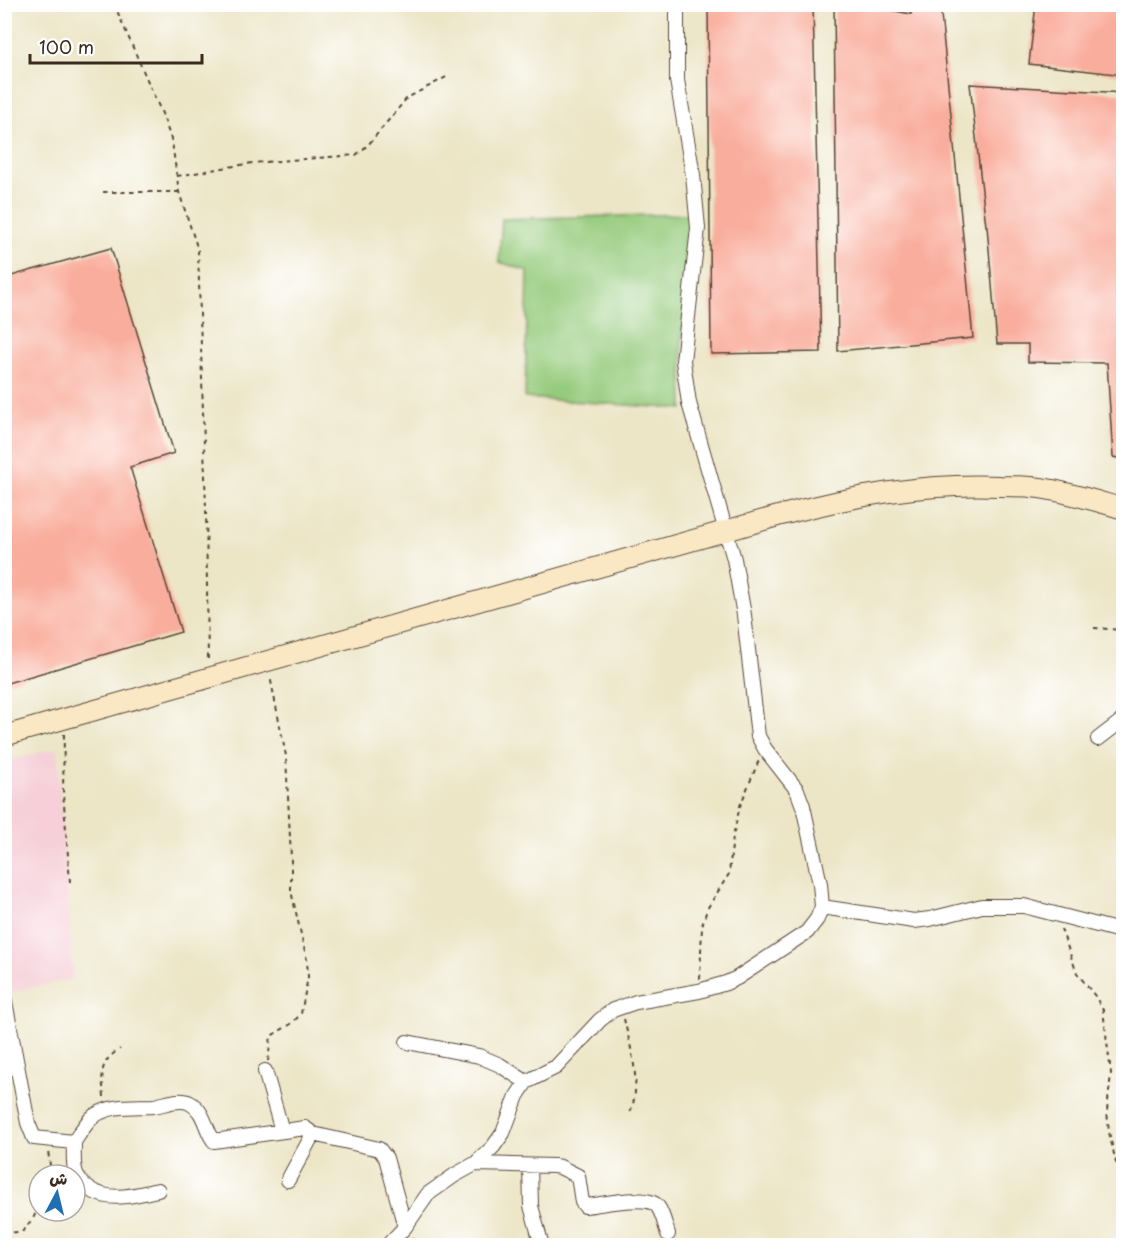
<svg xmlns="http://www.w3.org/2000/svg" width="1128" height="1250" viewBox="0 0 1128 1250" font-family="'Playpen Sans','Playpen Sans Arabic',sans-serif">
<rect width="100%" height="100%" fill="#fff"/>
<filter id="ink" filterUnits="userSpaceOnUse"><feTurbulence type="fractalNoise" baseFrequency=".0167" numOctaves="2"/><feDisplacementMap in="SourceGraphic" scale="12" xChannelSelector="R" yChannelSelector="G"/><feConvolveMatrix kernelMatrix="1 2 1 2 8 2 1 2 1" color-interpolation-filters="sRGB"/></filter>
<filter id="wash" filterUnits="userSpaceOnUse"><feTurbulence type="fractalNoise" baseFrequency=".008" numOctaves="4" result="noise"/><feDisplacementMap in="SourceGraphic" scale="24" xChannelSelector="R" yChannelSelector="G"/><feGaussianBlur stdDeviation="1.35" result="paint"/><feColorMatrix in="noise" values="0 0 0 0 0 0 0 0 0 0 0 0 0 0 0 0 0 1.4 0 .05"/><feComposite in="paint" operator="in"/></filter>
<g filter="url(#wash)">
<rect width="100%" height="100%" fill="#ece5c6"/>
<path fill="#f6cfd8" d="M57,748l16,231 -64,13 -5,-30v-200z"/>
<path fill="#95cb7c" stroke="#687a4d" stroke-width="1.5" d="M687,214l7,13 -12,113 1,69 -158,-11 3,-127 -29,-9 3,-43z"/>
<g id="blocks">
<path fill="#f9ad9c" d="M708,4h105l8,348 -110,2z
M834,4h26l51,10v-10h29l33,334 -135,13z
M1036,4h88v71l-95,-11z
M970,84l154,9v366l-11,-2 -6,-94 -79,-1v-18h-31l-10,-118h-1z
M111,248l63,205 -44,14 51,165 -177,52v-406z"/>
</g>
</g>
<g filter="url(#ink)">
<use href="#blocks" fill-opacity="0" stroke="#564637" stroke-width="1.5"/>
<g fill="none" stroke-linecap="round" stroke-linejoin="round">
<defs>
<path id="minor" d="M1098,739l26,-20
M822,907l92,14 16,-2 52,-13h42l100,26
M4,996l24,127 6,15 40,4c0,9 -1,19 1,28 2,9 7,14 14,19 22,14 45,6 69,1
M407,1042l72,14 21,9 26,17
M265,1071l17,60
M74,1142c6,-9 12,-20 20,-26 17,-12 40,-9 59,-10 11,-1 26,-9 37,-3 15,8 15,27 24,38l91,-13 8,6
M475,1164l79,2 6,1 18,9 4,26 3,4c15,-1 64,-13 73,1 5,7 7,18 10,27
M530,1166l1,40 11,40
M288,1180l25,-46 66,15 7,9 19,69
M387,1246l18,-19 23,-33 27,-19 20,-11 18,-17 10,-14 14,-37 9,-14 30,-15 44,-47 13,-10 23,-8 63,-11 27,-8 11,-5 70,-46 10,-13 5,-12 -2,-23 -17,-78 -6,-16 -32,-41 -7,-13 -14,-121 -10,-56 -45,-156 -6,-42 15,-133 -5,-53 -16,-95v-76"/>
<path id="secondary" d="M4,736l774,-220c73,-20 145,-33 221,-30 13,0 27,0 41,2 28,4 56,13 84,21"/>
</defs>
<use href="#minor" stroke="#564637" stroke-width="16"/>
<use href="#secondary" stroke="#564637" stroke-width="22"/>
<path stroke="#564637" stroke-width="2" stroke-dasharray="4.5 4.5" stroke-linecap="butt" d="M114,4l49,112 9,26 7,50 19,58 8,259 2,154
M177,176l75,-13 104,-8 12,-10 39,-47 41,-22
M103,192h76
M1094,628l30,2
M64,734l-1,57 7,91
M1061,929l16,44 18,23 8,14 8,63 -4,38 2,21 7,31 8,21
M700,979l2,-53 5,-17 22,-35 4,-38 7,-30 19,-46
M624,1019c7,30 18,65 6,94
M268,1061l3,-25 20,-12 10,-10 7,-37 -1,-17 -16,-69v-33l-5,-102 -16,-80
M104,1097c-2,-24 -6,-34 16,-48
M48,1175l2,-10 -2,-14
M4,1234l19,-3 10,-12 6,-14
M412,1238l5,8"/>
<use href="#minor" stroke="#fff" stroke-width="14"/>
<use href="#secondary" stroke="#fae7c3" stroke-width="20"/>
</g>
</g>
<rect width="1128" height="1250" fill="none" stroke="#fff" stroke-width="24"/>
<g transform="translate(57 1193) rotate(7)"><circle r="28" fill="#ffffff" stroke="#b1aaa5" stroke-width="1.5"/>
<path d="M0-4.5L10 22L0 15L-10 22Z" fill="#1f6fb2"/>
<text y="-9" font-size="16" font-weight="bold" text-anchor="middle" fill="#3b2a1e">ش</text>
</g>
<path d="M30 54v9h172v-9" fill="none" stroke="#3b2a1e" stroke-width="3"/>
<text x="39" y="54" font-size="18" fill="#3b2a1e" stroke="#ffffff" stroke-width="4.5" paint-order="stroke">100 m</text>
</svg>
